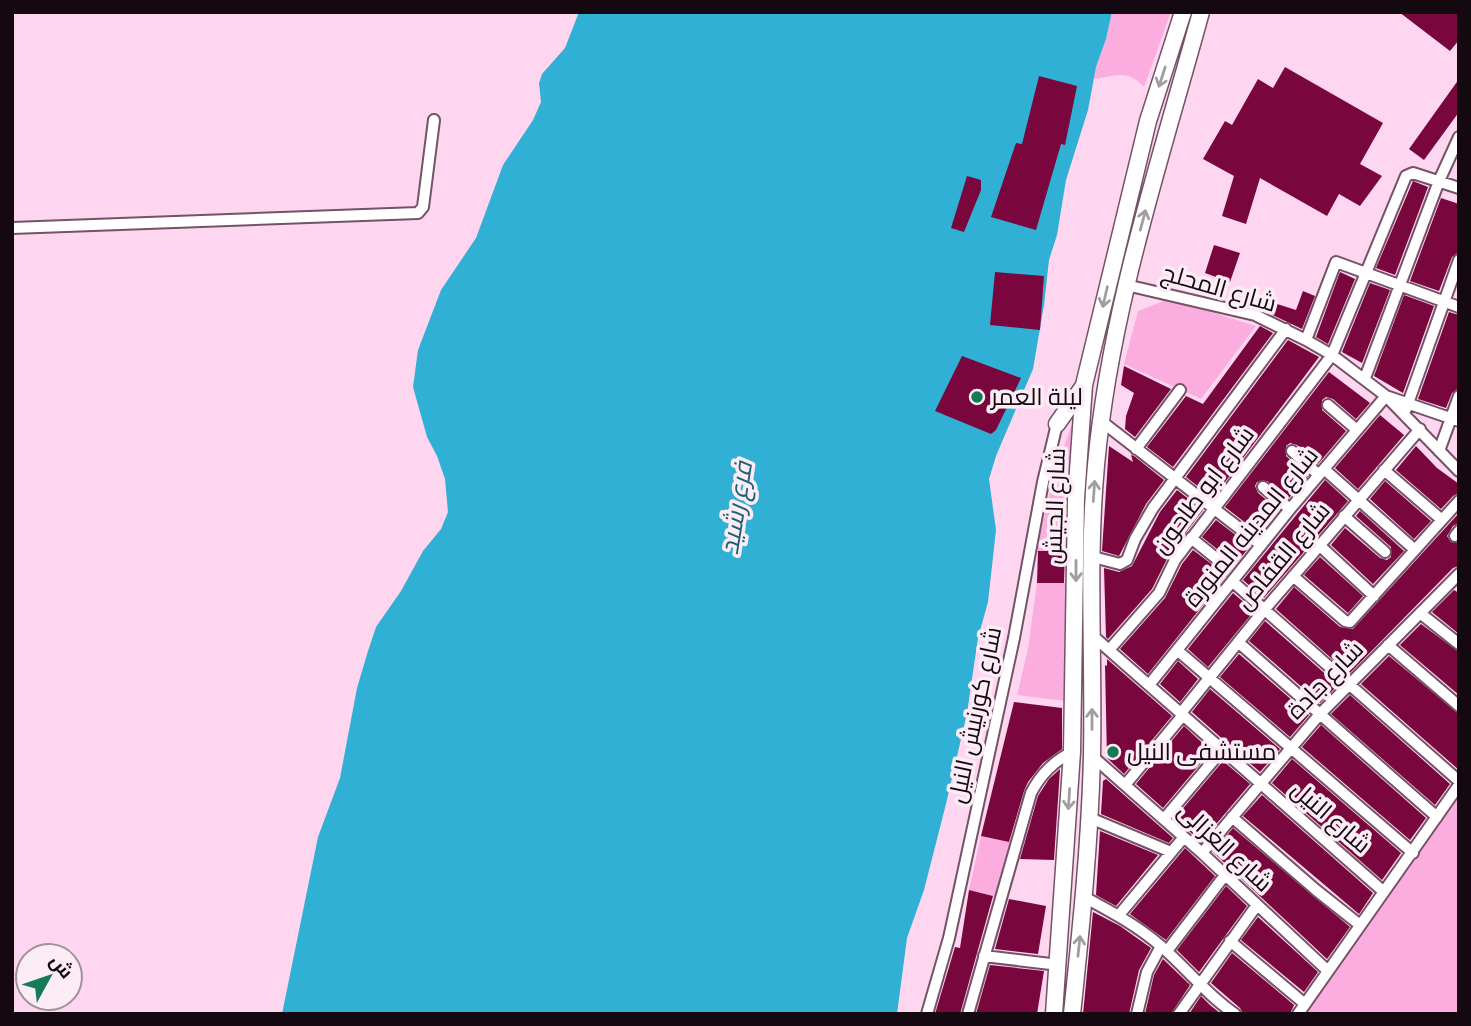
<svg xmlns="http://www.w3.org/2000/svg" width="1471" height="1026" viewBox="0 0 1471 1026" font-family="Signika,Cairo,sans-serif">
<rect width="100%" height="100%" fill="#ffd6ef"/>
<path fill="#fcaddf" d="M1112,12h59l-27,75c-17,-18 -27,-11 -50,-8l2,-12 10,-28z
M1169,299l87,27 -55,73 -77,-35 14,-53z
M1076,412l-12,78 1,61 -29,1 18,-77z
M1037,583h29v118l-49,-6 11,-46z
M1459,795v219h-157z
M981,836l32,7 -11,55 -33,-8z"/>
<path fill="#30b0d4" d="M579,12h533l-6,27 -10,28 -8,43 -22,70 -9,55 -8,25 -5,45 -11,64 -37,87 -7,23 7,51 -8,72 -10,36 -11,75 -21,91 -22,86 -17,48 -10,76h-615l36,-177 22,-59 17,-90 11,-37 8,-24 25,-36 22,-40 18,-22 7,-17 -3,-33 -8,-23 -10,-19 -14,-50 5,-37 23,-60 35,-52 27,-73 30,-45 8,-18 -2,-19 3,-9 23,-26z"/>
<path fill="#79063c" d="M1399,12h60v28l-9,11z
M1285,67l98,56 -23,41 22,12 -22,30 -21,-12 -12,22 -67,-38 -14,46 -24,-8 12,-40 -31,-17 22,-38 7,4 26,-46 15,9z
M1039,76l38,10 -12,59 -4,-1 -25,86 -45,-13 25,-74 6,1z
M1459,79v33l-35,48 -15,-11z
M967,176l14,4v10l-17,42 -13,-4z
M1413,181l15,6 -33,88 -19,-7z
M1441,198l18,6v48l-7,5 -13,34 -29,-10z
M1214,245l26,8 -10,29 -25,-9z
M995,272l49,4 -4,54 -50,-5z
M1340,272l15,7 -27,65 -12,-7z
M1370,283l20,7 -28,73 -20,-11z
M1303,291l12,5 -13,33 -44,-21 -12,-3 3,-10 47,15z
M1404,295l30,11 -31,87 -29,-17z
M1449,312l10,3v73l-7,5 -6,15 -28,-9z
M1260,326l13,7 -100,134 -26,-20 39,-51 17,8z
M1288,340l31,17 -106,141 -27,-21z
M962,356l59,22 -25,52 -5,4 -56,-23z
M1124,366l47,23 -36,48 -10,-8 1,-13 8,-23 -13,-8z
M1329,372l41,31 -14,16 -23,-20 -7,-2 -4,3v10l24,21 -28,33 -21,-19 -7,-2 -4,3v10l22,20 -19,22 -22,-17 -10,1 -2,4 3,7 21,17 -19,24 -35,-27z
M1380,415l24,20 -46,54 -23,-21z
M1109,446l24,16 -2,-7 3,1 30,24 -18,24 -27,52 -17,-5z
M1416,446l21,22 22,16v9l-6,3 -12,13 -45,-39z
M1325,480l23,21 -84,97 -21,-18z
M1385,481l46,40 -17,18 -44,-40z
M1177,490l26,20 -34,45 -17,34 -44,50 -2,-2 -2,-69 15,4 13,-6 28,-54z
M1360,511l44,40 -31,33 -42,-39 14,-17 35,30 7,2 4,-3v-10l-35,-31z
M1459,513v10l-6,3 -6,10 4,6 8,1v23l-6,2 -104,106 -73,-65 18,-22 46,40 13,2z
M1216,520l34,26 -102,128 -28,-25 45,-51 17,-34 11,-14 25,19 6,1 4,-3 -1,-10 -25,-20z
M1038,551h27l-1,32h-27z
M1320,557l43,39 -15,17 -44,-38z
M1454,590l5,3v41l-27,-22z
M1233,593l21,18 -46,56 -20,-18z
M1265,621l73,64 -18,18 -71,-62z
M1421,624l38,28v43l-59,-50z
M1239,654l70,61 -19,22 -70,-60z
M1389,656l70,58v56l-98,-86z
M1107,659l65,57 -48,58 -17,-16 -2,-93 2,1z
M1178,661l20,18 -18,23 -20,-18z
M1210,689l70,60 -20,23 -68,-60z
M1350,695l100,89 -15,21 -104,-91z
M1014,702l48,6v41l-19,14 -15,19 -4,9 -15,51 -28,-6z
M1321,725l105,93 -16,22 -108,-93z
M1184,726l27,25 -48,57 -27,-24z
M1292,759l109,94 -19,27 -110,-97z
M1223,761l27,23 -49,58 -26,-24z
M1060,769l-6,91 -34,-1 18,-63 11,-17z
M1106,779l67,59 -4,5 -68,-29 2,-33z
M1262,795l111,98 -14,21 -116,-98z
M1233,828l117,99 -23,32 -114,-107z
M1100,831l58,24 -42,51 -20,-11z
M1185,848l30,28 -49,64 -36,-26z
M1226,886l21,20 -48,66 -22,-22z
M969,890l24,6 -33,118h-25l20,-67 5,1z
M1009,899l37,7 -8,48 -43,-5z
M1093,912l27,14 31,22 -12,22 -10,44h-46z
M1258,917l60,55 -14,20 -63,-52z
M1232,953l62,52 -4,9h-47l-3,-6 -29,-25z
M1163,959l27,26 -19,29h-26l9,-39z
M990,965l54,6 -7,43h-61z
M1201,996l9,9 11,9h-32z"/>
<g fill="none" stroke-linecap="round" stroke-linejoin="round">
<defs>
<path id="street" d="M12,228l406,-15 5,-6 11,-87
M1126,285l129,30 51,25 26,15 54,41 73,75
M1306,340l30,-78 123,45
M1365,378l74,-197 20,-44
M1328,405l29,25
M1406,409l53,-149
M1101,421l160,124
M1136,449l44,-59
M1292,451l27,24
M1439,451l20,-55
M1324,469l91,81
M1384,470l58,50
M1263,487l27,22
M1344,516l41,36
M1455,536l4,-5
M1191,538l31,25
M1319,545l55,51
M1093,557l27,7 7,-4 8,-21 18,-31 133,-179
M1293,576l52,45 5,1 109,-121
M1232,581l227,200
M1420,613l39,31
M1093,636l291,256
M1238,642l199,175
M1388,645l71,61
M1109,650l50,-57 16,-33 157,-205 74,-179 7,-3 46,15
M1177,650l236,203
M1149,685l141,-176 96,-113 73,25
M1181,713l84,-104 155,-180
M1092,756l110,97 126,118
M1125,785l58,-70
M1232,817l84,73 44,35
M1090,818l81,34
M1164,819l59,-70
M1202,853l118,-139 139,-140
M1084,897c28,15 54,29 78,50 25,22 45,48 73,67
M1119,915l65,-78
M1230,941l75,63
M1167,951l58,-76
M984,956l75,9
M927,1014l22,-76 65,-300 29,-156 14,-58
M968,1014l63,-221c10,-19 22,-31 41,-41
M1137,1014l10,-42 14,-26
M1179,1014l78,-109
M1298,1014l161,-229"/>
<path id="secondary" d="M1057,424l26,-37
M1054,1014l18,-262 4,-253 8,-114 64,-264 35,-109
M1072,1014c9,-86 18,-172 20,-258 2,-97 -5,-195 4,-291 14,-155 64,-303 105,-453"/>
</defs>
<use href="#street" stroke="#745267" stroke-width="14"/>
<use href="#secondary" stroke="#745267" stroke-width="19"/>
<use href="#street" stroke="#fff" stroke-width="10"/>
<use href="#secondary" stroke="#fff" stroke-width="16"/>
</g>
<defs><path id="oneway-shaft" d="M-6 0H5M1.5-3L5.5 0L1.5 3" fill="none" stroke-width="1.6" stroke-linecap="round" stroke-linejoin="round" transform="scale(1.75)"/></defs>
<g stroke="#a19da0">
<use href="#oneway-shaft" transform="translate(1162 77) rotate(108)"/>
<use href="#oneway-shaft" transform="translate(1143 220) rotate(-75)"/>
<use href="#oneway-shaft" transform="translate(1105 297) rotate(103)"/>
<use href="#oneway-shaft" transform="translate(1094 491) rotate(-86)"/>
<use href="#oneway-shaft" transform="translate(1076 571) rotate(90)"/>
<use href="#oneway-shaft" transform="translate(1092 719) rotate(-90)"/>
<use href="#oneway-shaft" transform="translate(1069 799) rotate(94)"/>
<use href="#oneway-shaft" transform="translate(1079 946) rotate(-84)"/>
</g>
<g fill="#157b54" stroke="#fcecf5" stroke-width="2.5">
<circle cx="977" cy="397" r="7"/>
<circle cx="1113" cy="752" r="7"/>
</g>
<g text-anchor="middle" stroke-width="7" stroke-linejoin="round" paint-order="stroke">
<g font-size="24" fill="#150911" stroke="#fcecf5">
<text transform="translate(1219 288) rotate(16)" y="8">شارع المحلج</text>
<text transform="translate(1203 490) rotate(-53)" y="8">شارع ابو طاحون</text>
<text transform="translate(1055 506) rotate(-88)" y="8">شارع الجيش</text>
<text transform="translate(1251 527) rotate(-51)" y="8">شارع المدينه المنورة</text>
<text transform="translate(1283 556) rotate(-50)" y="8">شارع القفاص</text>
<text transform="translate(1325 680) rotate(-46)" y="8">شارع جادة</text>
<text transform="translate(975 715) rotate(-78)" y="8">شارع كورنيش النيل</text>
<text transform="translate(1331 817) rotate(41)" y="8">شارع النيل</text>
<text transform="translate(1225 847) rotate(43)" y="8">شارع الغزالى</text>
</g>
<g font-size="24" fill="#150911" stroke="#fcecf5" text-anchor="start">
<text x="991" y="405">ليلة العمر</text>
<text x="1127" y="760">مستشفى النيل</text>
</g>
<g font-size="26" font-style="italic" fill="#1f6073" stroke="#fcecf5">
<text transform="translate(736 508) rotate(-81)" y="9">فرع رشيد</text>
</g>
</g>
<rect width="1471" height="1026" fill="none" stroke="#150911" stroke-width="28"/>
<g transform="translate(49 977) rotate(50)"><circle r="33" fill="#fcecf5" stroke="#a0919a" stroke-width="2"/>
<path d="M0-5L12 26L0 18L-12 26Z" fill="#157b54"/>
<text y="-10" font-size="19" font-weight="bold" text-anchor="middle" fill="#150911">ش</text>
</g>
</svg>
